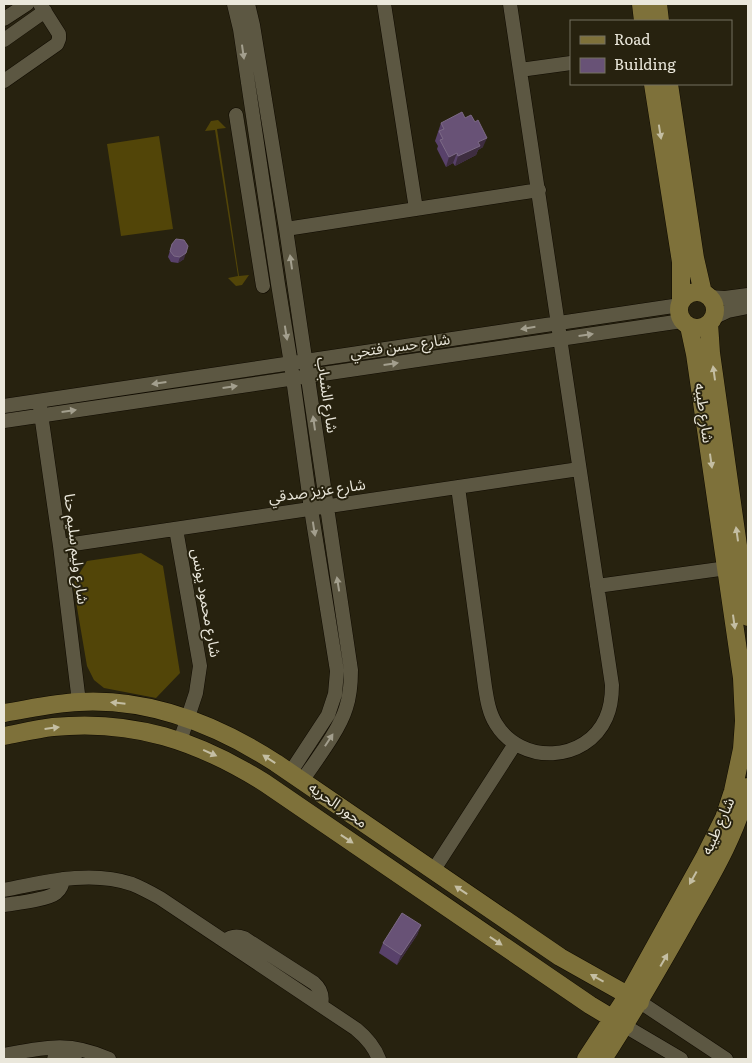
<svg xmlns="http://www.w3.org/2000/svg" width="752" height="1063" viewBox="0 0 752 1063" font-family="Literata,'Noto Sans Arabic',serif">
<rect width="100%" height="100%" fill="#27220f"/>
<path fill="#524508" d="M218,120l8,8 -9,1 22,147 10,-1 -7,10 -6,1 -8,-8 10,-2 -23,-146 -10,1 6,-10z
M159,136l14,93 -52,7 -14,-92z
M141,553l22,13 17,107 -24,25 -52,-10 -10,-8 -7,-14 -14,-82 14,-23z"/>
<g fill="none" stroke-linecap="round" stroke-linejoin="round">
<defs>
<path id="minor" d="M234,4l6,25 38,255 13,80 20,145 26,162 -2,23 -7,21 -38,58
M248,4l5,21 33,204 65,441c0,13 -1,26 -5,38 -7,23 -30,52 -44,73
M384,4l32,205
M4,19l23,-15
M4,40l41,-29
M520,70l51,-7
M4,81l53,-37 2,-5v-5l-19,-30
M236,115l27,171
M286,229l253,-39
M709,297l16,1 23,-3
M713,318l15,-7 20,-4
M4,406l676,-101
M40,407l20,139 19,156
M4,421l678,-100
M458,487l27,200c2,13 4,26 11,37 25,41 90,39 110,-6 5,-11 6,-21 6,-33l-102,-681
M176,529l24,137 -4,27 -16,48
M60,546l519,-77
M597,586l130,-18
M433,871l82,-127
M4,890c41,-8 86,-20 128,-6 10,4 19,9 28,14l196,131c11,9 18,17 23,30
M4,905c12,-2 43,-5 52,-12 5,-4 6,-8 7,-14
M225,941c6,-5 11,-6 19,-3l70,45c7,6 9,13 7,22
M640,1002l86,57
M625,1026l56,33
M4,1055c42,-8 65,-14 105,4
M54,1059h21"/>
<path id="major" d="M641,4l2,17
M658,4l2,17
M653,84l28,178v40
M669,84l26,174 8,35
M679 310a18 18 0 1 1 36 0a18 18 0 1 1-36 0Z
M709,323l2,30 37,264
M4,713c25,-4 50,-10 75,-11 71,-4 138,23 197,61l284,194 80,45
M4,736c16,-3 32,-7 49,-9 80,-8 145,14 212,56l325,222 35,21
M586,1059l42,-64 77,-139 19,-38 9,-27 9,-42 2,-28 -2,-43 -47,-324 -6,-28
M603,1059c30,-46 57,-93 84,-141 24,-42 49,-83 61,-131"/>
</defs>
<use href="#minor" stroke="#100b00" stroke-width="15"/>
<use href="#major" stroke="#100b00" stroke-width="19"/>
<use href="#minor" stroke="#5c5742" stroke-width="14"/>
<use href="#major" stroke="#7e713a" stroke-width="18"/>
</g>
<path fill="#58416a" d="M465,118l18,29 -5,3 -2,5 -21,11 -2,-3 -7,4 -9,-18 1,-3 -3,-5 6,-18z
M172,244l12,15 -6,4 -7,-1 -3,-5z
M421,925l-4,10 -20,30 -18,-12 4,-10z"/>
<path fill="#3e2d40" d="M487,138l-4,9 -5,3 -2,5 -21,11 3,-10 20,-14z
M457,153l-4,10 -7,4 3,-10z
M186,253l-2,6 -6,4 2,-6z
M421,925l-4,10 -20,30 4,-10z"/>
<path fill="#685276" stroke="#7c6a86" d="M462,112l3,6 6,-3 4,7 3,-2 9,18 -9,4 2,4 -22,10 -1,-3 -8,4 -9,-17 3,-1 -4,-8 5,-2 -3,-6z
M176,239l8,1 4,6 -2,7 -6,4 -6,-1 -4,-5 2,-7z
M402,913l19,12 -20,30 -18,-12z"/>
<defs><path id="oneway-solid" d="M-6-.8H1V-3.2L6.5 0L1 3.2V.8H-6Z" transform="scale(1.25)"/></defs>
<g fill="#a39f8e">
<use href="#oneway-solid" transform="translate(243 52) rotate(82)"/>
<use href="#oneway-solid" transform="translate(291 262) rotate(-98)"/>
<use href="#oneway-solid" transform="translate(528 328) rotate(171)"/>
<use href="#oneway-solid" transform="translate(286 333) rotate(81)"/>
<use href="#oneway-solid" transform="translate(586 335) rotate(-8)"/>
<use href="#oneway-solid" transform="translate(391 364) rotate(-8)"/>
<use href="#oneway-solid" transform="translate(159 383) rotate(172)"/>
<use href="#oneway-solid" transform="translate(230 387) rotate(-8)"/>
<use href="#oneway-solid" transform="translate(69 411) rotate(-8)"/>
<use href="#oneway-solid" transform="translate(314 423) rotate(-98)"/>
<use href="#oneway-solid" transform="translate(314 529) rotate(81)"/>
<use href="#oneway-solid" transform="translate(338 584) rotate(-99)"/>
<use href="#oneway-solid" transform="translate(329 740) rotate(-57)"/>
</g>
<g fill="#c4bea3">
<use href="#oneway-solid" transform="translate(660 132) rotate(81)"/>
<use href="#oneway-solid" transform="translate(714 373) rotate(-98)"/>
<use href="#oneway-solid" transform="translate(711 461) rotate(82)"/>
<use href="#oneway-solid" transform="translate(737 534) rotate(-98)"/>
<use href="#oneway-solid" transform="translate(734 622) rotate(82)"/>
<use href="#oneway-solid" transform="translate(118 703) rotate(-174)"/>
<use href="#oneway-solid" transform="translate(52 728) rotate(-7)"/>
<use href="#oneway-solid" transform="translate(210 753) rotate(24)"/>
<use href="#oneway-solid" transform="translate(269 759) rotate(-147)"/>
<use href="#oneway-solid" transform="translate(347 839) rotate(34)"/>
<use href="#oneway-solid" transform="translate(693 878) rotate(119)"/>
<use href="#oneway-solid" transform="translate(461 890) rotate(-146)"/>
<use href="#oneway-solid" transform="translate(496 941) rotate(34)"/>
<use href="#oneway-solid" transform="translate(664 960) rotate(-60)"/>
<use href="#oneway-solid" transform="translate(597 978) rotate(-151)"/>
</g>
<g text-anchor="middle" stroke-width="4" stroke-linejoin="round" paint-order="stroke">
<g font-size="15" fill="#eae7db" stroke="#27220f">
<text transform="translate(400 346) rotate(-8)" y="5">شارع حسن فتحي</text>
<text transform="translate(327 395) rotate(82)" y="5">شارع الشباب</text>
<text transform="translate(704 413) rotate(82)" y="5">شارع طيبه</text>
<text transform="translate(317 491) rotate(-8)" y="5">شارع عزيز صدقي</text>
<text transform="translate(76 549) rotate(83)" y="5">شارع وليم سليم حنا</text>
<text transform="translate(206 603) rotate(80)" y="5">شارع محمود يونس</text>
<text transform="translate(338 805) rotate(35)" y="5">محور الحريه</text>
<text transform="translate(718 826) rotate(-66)" y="5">شارع طيبه</text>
</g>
</g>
<rect width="752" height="1063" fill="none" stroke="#eae7db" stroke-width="10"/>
<rect x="570" y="20" width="162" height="65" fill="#27220f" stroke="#757161"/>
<rect x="580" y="36" width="25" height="8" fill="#7e713a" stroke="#757161"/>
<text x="614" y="45" font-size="15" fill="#eae7db">Road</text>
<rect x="580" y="58" width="25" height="15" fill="#685276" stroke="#757161"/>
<text x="614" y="70" font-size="15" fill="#eae7db">Building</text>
</svg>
